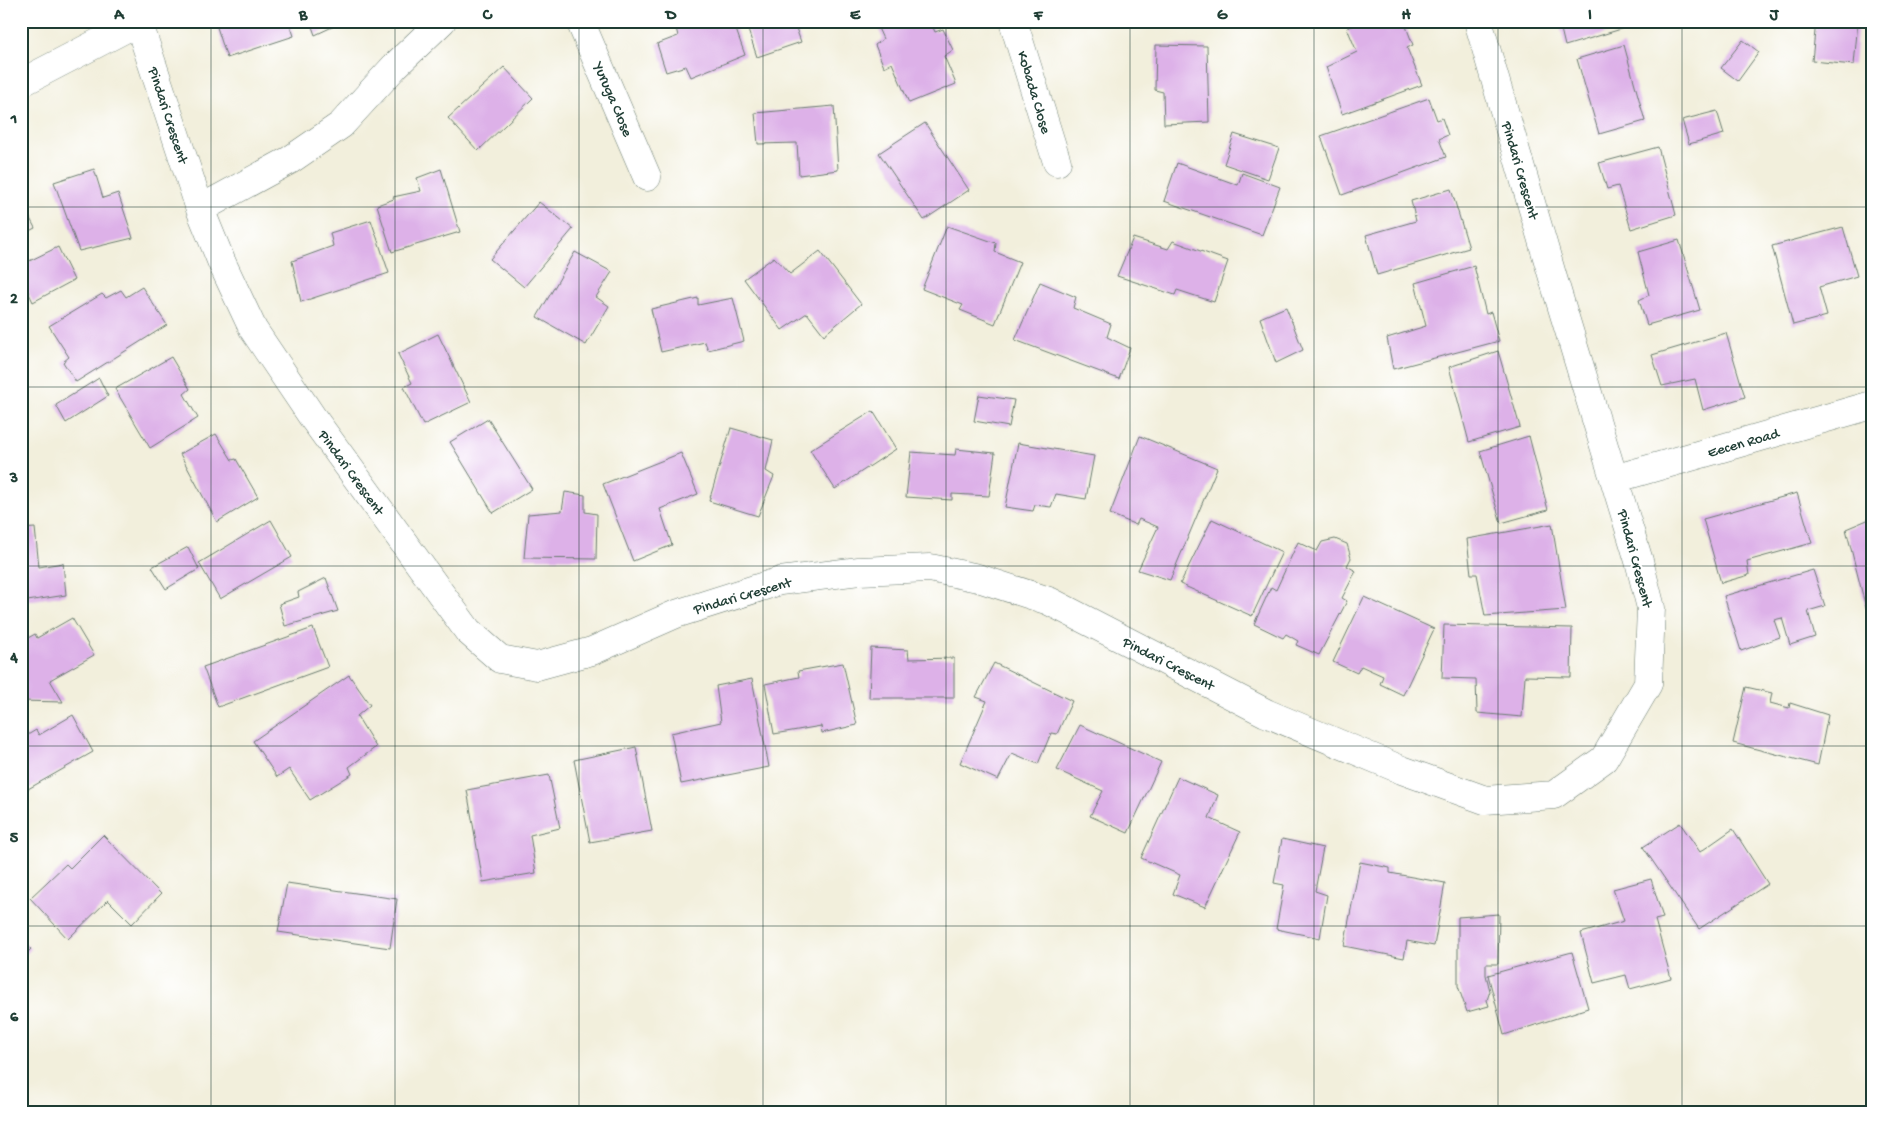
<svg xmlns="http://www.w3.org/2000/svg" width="1893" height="1133" viewBox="0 0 1893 1133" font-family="'Gochi Hand',sans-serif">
<rect width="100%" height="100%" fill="#fff"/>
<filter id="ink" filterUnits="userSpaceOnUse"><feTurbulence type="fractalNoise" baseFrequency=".02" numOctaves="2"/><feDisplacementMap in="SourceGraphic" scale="10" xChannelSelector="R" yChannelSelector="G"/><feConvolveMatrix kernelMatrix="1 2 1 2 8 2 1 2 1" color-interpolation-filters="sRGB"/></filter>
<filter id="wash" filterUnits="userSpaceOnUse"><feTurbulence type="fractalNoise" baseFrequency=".0096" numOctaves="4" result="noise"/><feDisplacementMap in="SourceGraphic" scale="20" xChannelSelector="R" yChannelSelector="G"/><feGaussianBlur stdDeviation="1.12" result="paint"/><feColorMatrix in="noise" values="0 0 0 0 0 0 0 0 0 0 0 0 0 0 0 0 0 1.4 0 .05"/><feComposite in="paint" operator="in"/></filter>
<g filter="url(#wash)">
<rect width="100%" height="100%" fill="#f2efdc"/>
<g id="blocks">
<path fill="#ddb1e8" d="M215,21h74l5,15 -67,22z
M310,21h35l-30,14z
M689,21h44l12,34 -54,22 -5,-11 -20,6 -9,-28 21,-8 -2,-8 14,-4z
M745,21h68l-17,7 5,14 -44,15z
M894,21h36l5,11 8,-3 10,21 -9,6 12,28 -47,19 -17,-40 -8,4 -9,-22 8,-6 -5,-11z
M1365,21h39l9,24 -6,3 15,37 -80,29 -16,-47 31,-15 -10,-24z
M1559,21h67l2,6 -63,19z
M1816,21h42l-4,44 -42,-4z
M1743,40l16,12 -21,29 -17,-13z
M1156,45l51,1 2,76 -45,2 -1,-32 -8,-2z
M1624,45l21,76 -46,13 -22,-75z
M504,67l29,31 -55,53 -30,-33z
M1429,98l8,22 5,-2 6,17 -9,4 7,18 -104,38 -21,-59z
M834,106l4,64 -39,5 -2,-32 -39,1 -3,-31z
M1717,111l7,23 -35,10 -7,-24z
M925,123l44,67 -45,30 -45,-67z
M1234,134l45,14 -11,31 -44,-15z
M1658,147l18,68 -45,14 -13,-43 -11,3 -8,-26z
M1177,163l61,22 4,-12 38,14 -18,48 -98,-34z
M94,169l9,29 15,-5 15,45 -54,13 -25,-69z
M441,169l19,63 -68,20 -15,-47 17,-6 -1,-2 28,-6 -4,-13z
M1451,189l18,59 -92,27 -11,-40 50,-14 -5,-20z
M21,201l14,27 -14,7z
M539,202l34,27 -49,58 -34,-28z
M371,220l18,53 -88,29 -9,-41 41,-15 -3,-13z
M947,226l49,17 -1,9 25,10 -25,62 -35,-14 3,-5 -41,-16z
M1843,227l14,49 -38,11 8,29 -34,9 -21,-79z
M1133,238l35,11 5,-8 55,20 -14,41 -37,-12 -2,5 -58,-19z
M1679,240l21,70 -53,15 -8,-25 10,-5 -11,-43z
M58,247l16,33 -41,22 -12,-25v-12z
M820,251l41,53 -37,31 -17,-22 -25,17 -38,-51 30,-22 16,17z
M575,252l37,20 -16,25 13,9 -23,39 -49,-28z
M1474,266l12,48 5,-2 8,29 -106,28 -6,-31 39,-12 -11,-43z
M1040,282l36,15 -3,11 38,16 -4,13 23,11 -11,31 -104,-39z
M142,287l25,38 -91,57 -13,-20 6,-5 -20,-31 53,-32 4,4 15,-8 5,7z
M698,298v7l35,-7 11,43 -36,9 -3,-8 -44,10 -10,-43z
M1286,307l17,43 -27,13 -16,-45z
M1726,333l19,64 -42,13 -8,-31 -33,7 -10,-31z
M438,334l33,68 -48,23 -19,-38 8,-4 -14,-29z
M1498,351l22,76 -51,15 -20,-75z
M171,357l19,32 -6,5 14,24 -48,30 -35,-59z
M99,378l9,18 -42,27 -10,-18z
M979,395l35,5 -5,27 -35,-6z
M873,411l23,38 -61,40 -25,-39z
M488,419l44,70 -39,24 -43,-71z
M731,428l42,12 -7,31 8,5 -16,40 -49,-15z
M216,434l16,26 4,-1 22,38 -41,25 -37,-68z
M1140,436l77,32 -47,112 -32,-10 20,-43 -19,-8 -3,6 -26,-11z
M1529,436l19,74 -47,13 -21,-72z
M1018,443l76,13 -8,43 -30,-5 -5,13 -16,-2 -2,6 -28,-4z
M956,449l39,4 -6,43 -37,-2v6l-46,-3 5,-45 44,3z
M681,453l17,41 -38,15 12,36 -39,16 -30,-77z
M565,492l20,3v17l12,2 -1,45 -72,-1 4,-44 34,-3z
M1797,493l15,50 -65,18 2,14 -28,8 -18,-64z
M1872,518v89l-6,1 -20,-79z
M1212,519l70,33 -30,64 -72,-32z
M271,520l21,37 -72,42 -21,-36z
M1552,524l14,86 -81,6 -8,-42h-6l-4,-35z
M35,528l4,39 24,-4 3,32 -45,7v-73z
M1335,539l12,5 4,14 -4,8 9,5 -14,27 5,3 -28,54 -23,-10 2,-4 -12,-7 -3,4 -29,-14 17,-37 5,3 22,-48 19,9 5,-9z
M188,547l11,22 -33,20 -14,-22z
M1813,570l12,36 -17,5 7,26 -25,8 -8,-27 -8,2 6,17 -39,14 -17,-55z
M326,578l12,33 -53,15 -6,-22 20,-7 -1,-5z
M1364,597l70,32 -31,66 -23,-11 3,-8 -22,-10 -4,7 -24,-11z
M72,618l22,37 -44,25 13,22 -42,-1v-59l14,-8 2,4z
M1444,625l128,3 -1,49 -46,-1 -3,41 -45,-4 -1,-34 -34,-1z
M313,628l15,39 -110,40 -15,-40z
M871,648l37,2 1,9 45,-1v40h-85z
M843,663l14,62 -35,8 -1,-7 -47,8 -9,-50 34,-7 -1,-6z
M994,663l78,38 -15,33 -6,-1 -13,31 -26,-11 -14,27 -38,-17 27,-62 -11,-4z
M349,675l21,30 -13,11 19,31 -27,20 3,7 -42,26 -21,-31 -12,8 -24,-36z
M752,679l17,88 -88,17 -10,-51 50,-11 -5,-36z
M1746,687l26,6 -2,10 19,5 1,-5 38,12 -10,50 -85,-22z
M73,715l20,37 -72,41v-54l15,-9 3,5z
M1080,725l81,37 -33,71 -38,-17 13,-25 -46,-21z
M636,747l16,84 -62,11 -16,-82z
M549,775l11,53 -30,7 6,38 -53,9 -16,-92z
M1178,777l40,18 -9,23 31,14 -35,75 -32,-13 7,-19 -39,-17z
M1680,823l20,29 33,-23 35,55 -69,45 -56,-82z
M103,835l58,59 -29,30 -24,-24 -40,39 -38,-41 36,-34 4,4z
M1282,839l41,9 -8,43 12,4 -7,43 -44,-9 8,-44 -10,-2z
M1360,862l30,6v5l55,10 -11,63 -27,-5 -3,17 -60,-12z
M1651,879l12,39 -8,2 16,58 -41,11 -4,-14 -32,8 -13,-50 43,-12 -11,-32z
M287,883l110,16 -7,49 -112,-16z
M1499,914l-1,50h-12v11l4,16 -3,9 2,6 -22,6 -9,-26v-69z
M21,940l10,9 -10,10z
M1572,952l16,56 -84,27 -16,-60z"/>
</g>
</g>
<g filter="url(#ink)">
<use href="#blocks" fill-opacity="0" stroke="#697b6f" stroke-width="1"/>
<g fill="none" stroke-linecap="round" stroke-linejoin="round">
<defs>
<path id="street" d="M138,21l62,188 22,54 31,66 60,89 155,213 32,28 37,7 55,-15 84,-37 104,-33 79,-10 71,-3 48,10 71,23 217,112 136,57 83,30 69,-5 50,-36 44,-75 3,-76 -12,-47 -86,-283 -75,-257
M580,21l67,156
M1013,21l44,141
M21,83l117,-61
M200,209l90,-49 51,-35 54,-59 47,-45
M1614,479l258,-74"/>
</defs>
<use href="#street" stroke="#697b6f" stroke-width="29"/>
<use href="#street" stroke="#fff" stroke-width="28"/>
</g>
</g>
<path fill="none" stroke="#1f3d34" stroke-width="1" stroke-opacity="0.55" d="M211,21v1091M395,21v1091M579,21v1091M763,21v1091M946,21v1091M1130,21v1091M1314,21v1091M1498,21v1091M1682,21v1091M21,207h1851M21,387h1851M21,566h1851M21,746h1851M21,926h1851"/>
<g text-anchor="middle" stroke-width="4" stroke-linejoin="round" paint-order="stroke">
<g font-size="15" fill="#1f3d34" stroke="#fff">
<text transform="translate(1035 92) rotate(73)" y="5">Kobada Close</text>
<text transform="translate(614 99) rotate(67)" y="5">Yuruga Close</text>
<text transform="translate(169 115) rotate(72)" y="5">Pindari Crescent</text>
<text transform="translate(1521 170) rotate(74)" y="5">Pindari Crescent</text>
<text transform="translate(1743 442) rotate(-16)" y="5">Eecen Road</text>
<text transform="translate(352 472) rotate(54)" y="5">Pindari Crescent</text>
<text transform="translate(1636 558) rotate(75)" y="5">Pindari Crescent</text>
<text transform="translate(742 595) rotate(-16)" y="5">Pindari Crescent</text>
<text transform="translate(1169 663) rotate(27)" y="5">Pindari Crescent</text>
</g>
</g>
<rect width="1893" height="1133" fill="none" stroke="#fff" stroke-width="55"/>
<rect x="28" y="28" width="1838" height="1078" fill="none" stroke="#1f3d34" stroke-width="2"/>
<g font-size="16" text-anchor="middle" font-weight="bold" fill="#1f3d34">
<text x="119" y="19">A</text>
<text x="303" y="19">B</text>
<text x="487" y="19">C</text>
<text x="671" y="19">D</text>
<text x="855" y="19">E</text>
<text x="1038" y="19">F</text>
<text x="1222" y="19">G</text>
<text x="1406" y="19">H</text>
<text x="1590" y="19">I</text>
<text x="1774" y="19">J</text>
<text x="14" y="123">1</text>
<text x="14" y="303">2</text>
<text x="14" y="482">3</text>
<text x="14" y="662">4</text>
<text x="14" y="842">5</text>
<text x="14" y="1021">6</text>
</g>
</svg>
